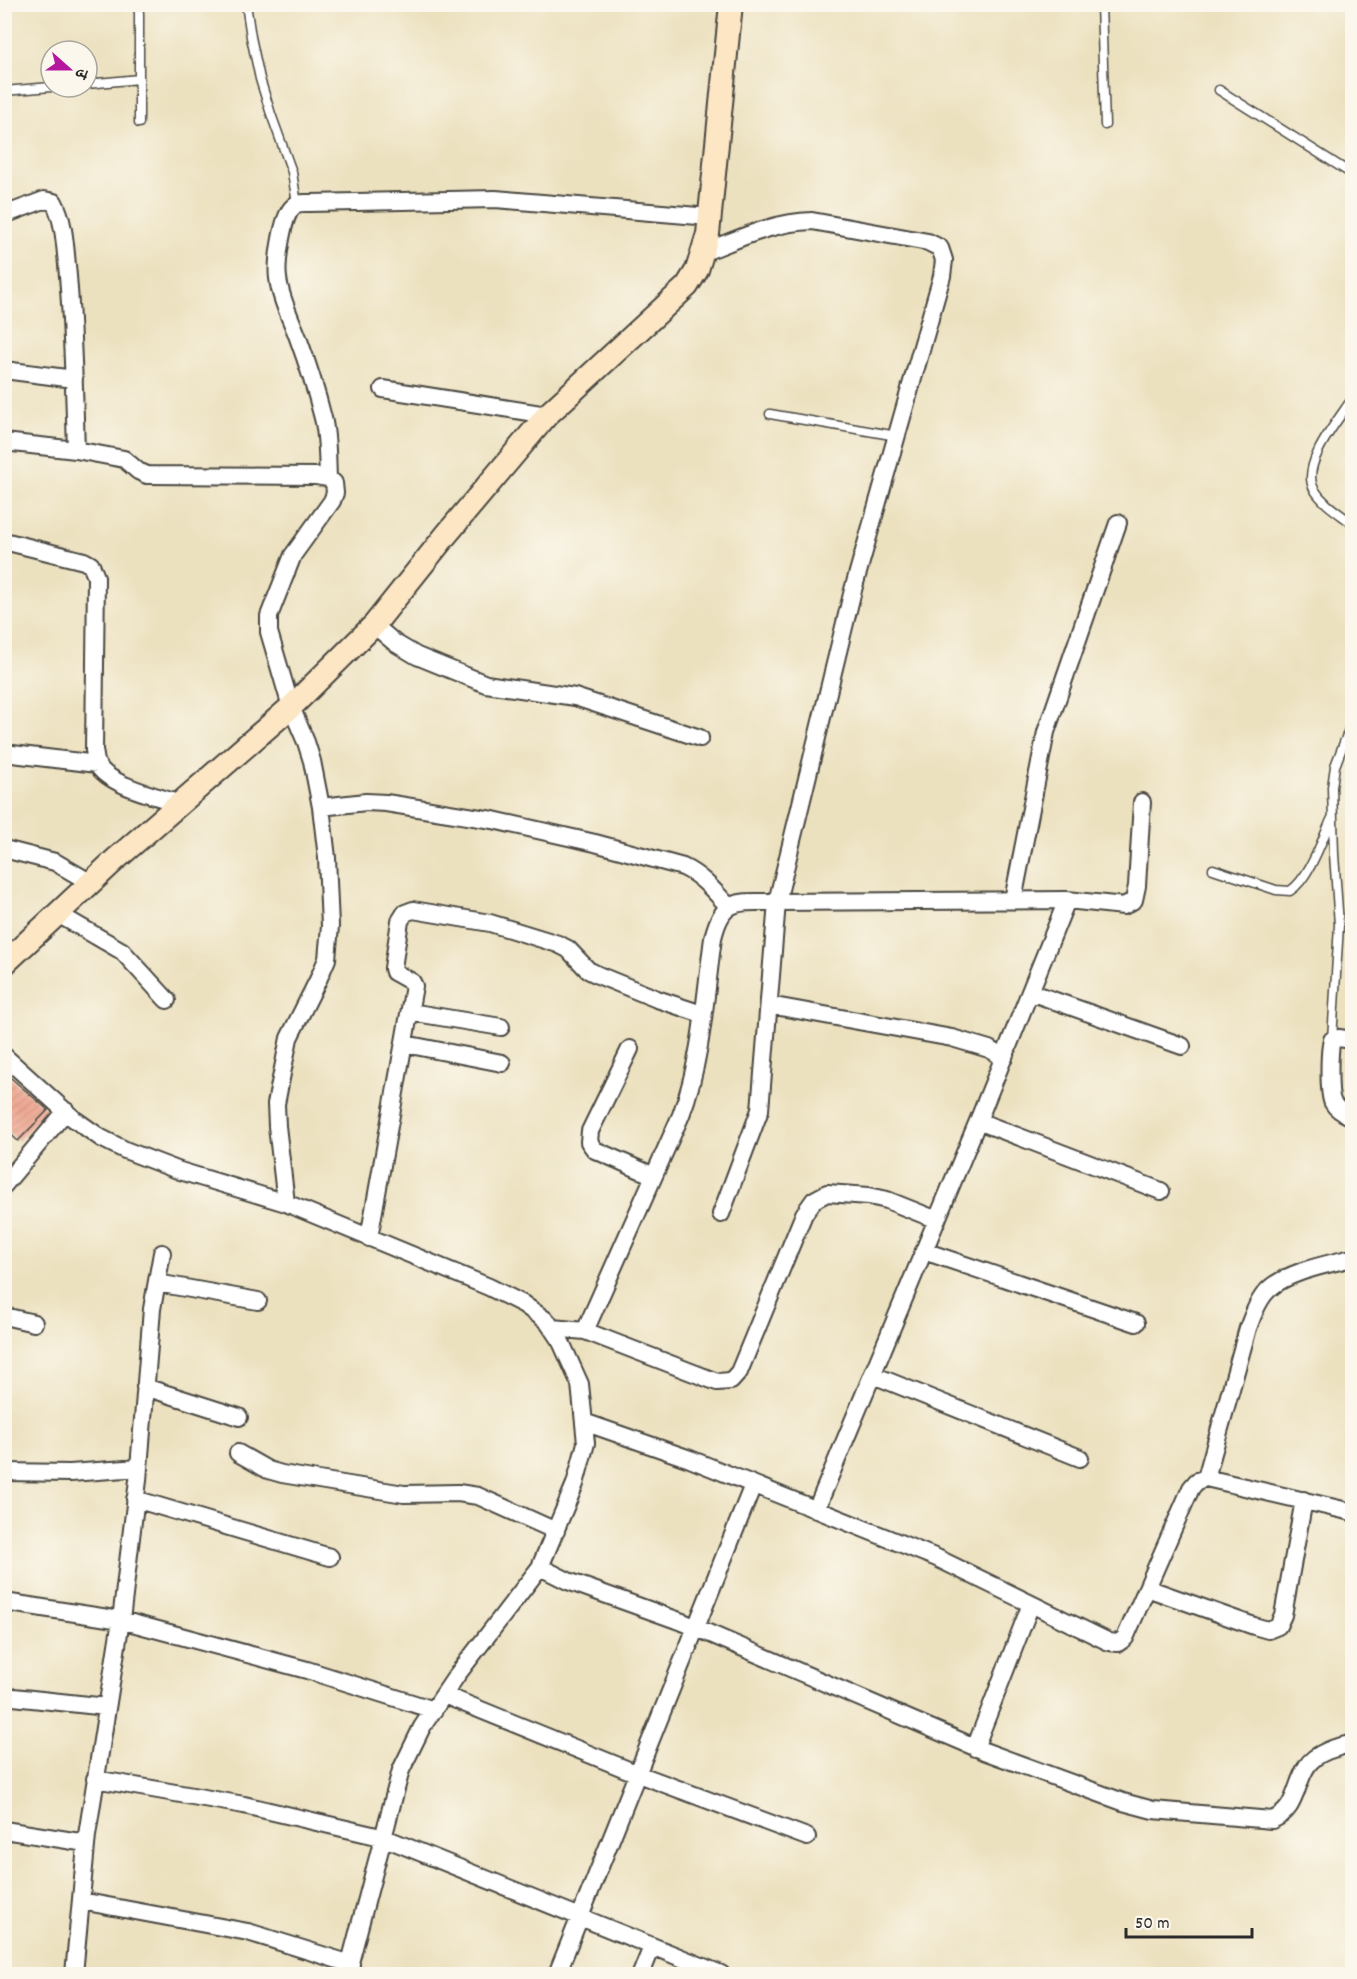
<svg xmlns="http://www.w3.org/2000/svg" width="1357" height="1979" viewBox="0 0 1357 1979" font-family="Dekko,'Playpen Sans Deva',sans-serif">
<defs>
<pattern id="building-hatch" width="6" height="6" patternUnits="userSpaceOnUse" patternTransform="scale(1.5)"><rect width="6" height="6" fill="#ed9a82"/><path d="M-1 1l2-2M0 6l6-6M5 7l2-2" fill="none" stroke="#c07e6b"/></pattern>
</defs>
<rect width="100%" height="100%" fill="#fbf7ec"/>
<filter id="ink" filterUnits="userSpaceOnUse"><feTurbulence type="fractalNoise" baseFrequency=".0167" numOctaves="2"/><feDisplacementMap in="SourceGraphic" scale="12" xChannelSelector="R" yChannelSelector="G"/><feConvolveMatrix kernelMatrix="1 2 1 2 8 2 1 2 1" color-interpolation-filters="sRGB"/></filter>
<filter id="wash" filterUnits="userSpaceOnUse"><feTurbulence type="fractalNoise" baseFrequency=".008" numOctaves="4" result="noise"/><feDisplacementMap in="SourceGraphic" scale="24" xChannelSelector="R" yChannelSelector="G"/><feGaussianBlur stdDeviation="1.35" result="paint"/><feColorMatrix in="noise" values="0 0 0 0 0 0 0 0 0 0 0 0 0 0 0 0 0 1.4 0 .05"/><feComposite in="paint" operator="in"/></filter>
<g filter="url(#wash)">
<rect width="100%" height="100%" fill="#ece1bf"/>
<g id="blocks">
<path fill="url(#building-hatch)" d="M4,1072l44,38 -30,31 -14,-13z"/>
</g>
</g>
<g filter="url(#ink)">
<use href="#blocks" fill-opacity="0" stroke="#484641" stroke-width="1.5"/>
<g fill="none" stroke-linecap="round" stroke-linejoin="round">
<defs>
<path id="lane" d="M137,4l2,9v110
M246,4l5,33 9,42 11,35 21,58 5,32
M1101,4l4,121
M87,84l52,-5
M1219,90l133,84
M4,91l47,-4
M1352,399c-13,20 -52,66 -38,90 9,15 25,24 38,34
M770,414l127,22
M1213,869l63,21 14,1c20,-13 32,-52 42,-73
M1332,1040l7,-115 -5,-71 -2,-67 3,-21 17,-44"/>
<path id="street" d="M4,215l40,-15 10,2c10,18 11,43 13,63 6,62 7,124 9,185
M704,252c35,-13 69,-30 108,-31l116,21 12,6 4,12 -2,16 -89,314 -76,312 -17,208 -39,104
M4,370l70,9
M383,389l164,26
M4,442l72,8 48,9 14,12 9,4 169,1 12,2 6,5 1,10 -3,8 -39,54 -24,61v16l22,75 15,35 6,19 9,46 6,51 3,68 -3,33 -9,21 -29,58 -13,66 1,22 9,77
M328,478c-1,-20 0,-40 -5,-60 -7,-28 -16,-56 -26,-83 -7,-18 -17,-38 -19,-57 -2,-14 4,-62 15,-71 4,-5 11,-4 17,-4l185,-4 215,18
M4,541l80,20 7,4 5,12 -2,173c1,4 1,10 3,14 10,21 62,33 84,40
M374,625l21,18 22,13 69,28 89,13 125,41
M4,753l93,11
M321,807l45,-5 20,1 107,17 102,23 88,24c19,9 31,24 46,40
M8,850l47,12 36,21
M1013,900l33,-168 72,-209
M58,914l64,37 45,49
M1030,992l152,54
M769,1005l183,33 37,11 15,9
M410,1012l91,15
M1352,1040l-13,-2 -7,2c-3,10 -4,54 1,63 4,7 12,11 19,14
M405,1044l97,19
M630,1049l-40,82 -1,11 6,8 59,26
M4,1056l70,63 27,19 24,12 55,21 106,32 203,84 34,17 24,17 14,21 19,42 6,59 -11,41 -35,83 -83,108 -35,52 -21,43 -54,204
M978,1121l183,70
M4,1185l62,-74
M369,1238l45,-252 -2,-4 -18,-10 -1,-4 7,-47 5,-8 8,-3 77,13 68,21 10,5 20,21 10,5 59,24 45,15
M924,1251l212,72
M157,1283l101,18
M4,1316l30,7
M552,1328l33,3 132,51 14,-1 8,-9 65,-158 10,-14 13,-7 42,3 18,4 50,20
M585,1331l96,-216c21,-56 24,-118 32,-177 10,-43 27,-35 64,-36l290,-2 57,6 10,-6 3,-14 5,-84
M873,1375l207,83
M145,1387l94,30
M584,1422l106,37 247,99 172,84 9,1 7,-5 66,-150 6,-7 9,-3 146,34
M238,1453l30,17 14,4 122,20 54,-1 20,3 78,35
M4,1472l66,1 69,-5
M1206,1478l42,-150c5,-13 10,-28 20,-38 18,-18 60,-26 84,-32
M135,1499l195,58
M816,1510l162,-389 89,-221
M540,1567l28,14 117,42 299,128 139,51 30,8 119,10c25,-10 22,-34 35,-54 8,-13 31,-20 45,-22
M1147,1588l107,38 14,4 10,-4 5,-11 21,-115
M4,1602l117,18 186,50 127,40
M444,1695l194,79 169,63
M4,1696l103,11
M975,1748l56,-144
M95,1779l149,26 141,33 336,136
M4,1830l82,13
M81,1901l167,31 103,32
M74,1974l13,-139 34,-215 17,-140 14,-171 10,-56
M557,1974l196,-489
M641,1974l11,-27"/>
<path id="secondary" d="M4,964l112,-105 175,-152 83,-82 72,-90 101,-120 140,-129 10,-16 11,-36 23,-230"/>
</defs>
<use href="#lane" stroke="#484641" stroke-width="11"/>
<use href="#street" stroke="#484641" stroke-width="20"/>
<use href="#secondary" stroke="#484641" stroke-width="26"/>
<use href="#lane" stroke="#fff" stroke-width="8"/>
<use href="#street" stroke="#fff" stroke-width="16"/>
<use href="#secondary" stroke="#fce6c4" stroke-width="22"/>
</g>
</g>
<rect width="1357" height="1979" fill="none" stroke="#fbf7ec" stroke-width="24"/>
<g transform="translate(69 69) rotate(111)"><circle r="28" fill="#fbf7ec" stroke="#a8a59f" stroke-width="1.5"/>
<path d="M0-4.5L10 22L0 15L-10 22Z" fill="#b5179e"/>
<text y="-9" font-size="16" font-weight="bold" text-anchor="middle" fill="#2b2b2b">उ</text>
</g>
<path d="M1126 1928v9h126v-9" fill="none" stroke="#2b2b2b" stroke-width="3"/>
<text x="1135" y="1928" font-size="18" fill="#2b2b2b" stroke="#fbf7ec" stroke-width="4.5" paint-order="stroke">50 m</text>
</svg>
